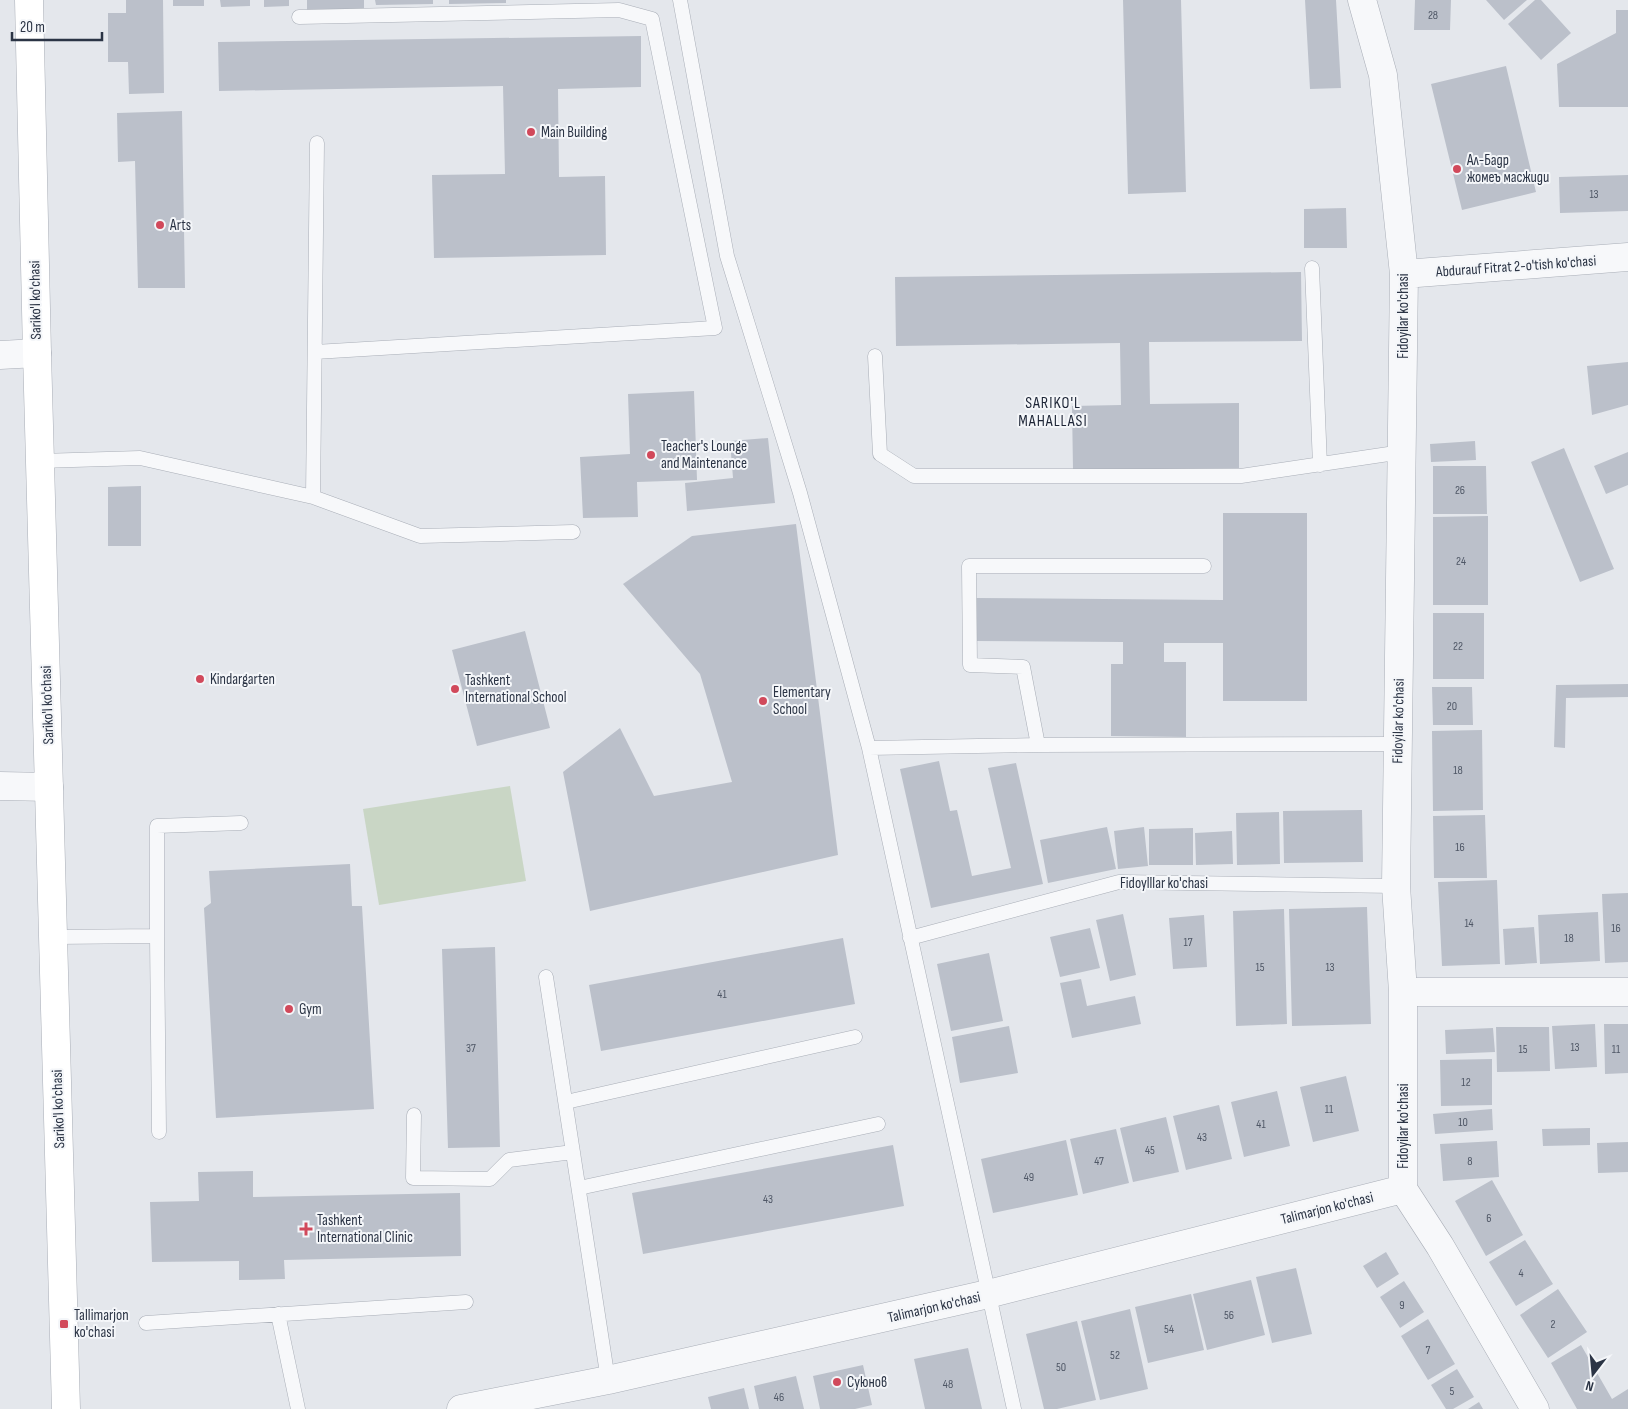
<svg xmlns="http://www.w3.org/2000/svg" width="1628" height="1409" viewBox="0 0 1628 1409" font-family="'Sofia Sans Condensed',sans-serif">
<rect width="100%" height="100%" fill="#e4e7ec"/>
<path fill="#c9d6c5" d="M510,786l16,95 -147,24 -16,-96z"/>
<path fill="#bbc0ca" d="M126,0h37l1,93 -35,1 -1,-32h-20v-49h18z
M173,0h31v6h-31z
M220,0h30v6l-29,1z
M264,0h25v6l-25,1z
M307,0h57v9l-57,1z
M375,0h58v4l-57,1z
M449,0h57v3l-57,1z
M1123,0h58l5,192 -58,2z
M1305,0h31l5,88 -31,1z
M1415,0h36l-1,30h-36z
M1486,0h41l-23,20z
M1535,0h6l30,33 -30,27 -33,-36z
M1616,10h12v97h-69l-2,-43 59,-31z
M641,36v51l-83,2 1,88 46,-1 1,79 -172,3 -2,-83 73,-1 -2,-88 -284,5 -1,-49z
M1506,66l30,126 -74,18 -31,-126z
M182,111l3,177h-47l-3,-127 -17,1 -1,-49z
M1628,175v36l-68,2 -1,-36z
M1346,208l1,40h-43v-39z
M1301,272l1,69 -153,1 1,62 89,-1v65l-166,2 -1,-64 49,-1 -1,-62 -224,3 -1,-69z
M1628,362v43l-36,10 -5,-49z
M694,391l3,89 -60,2 1,35 -55,1 -3,-61 50,-3 -2,-60z
M768,438l7,65 -88,8 -2,-28 48,-5 -3,-37z
M1475,441l1,19 -45,2 -1,-18z
M1564,448l50,121 -34,13 -49,-120z
M1628,452v33l-22,9 -12,-28z
M1433,466h53l1,48h-54z
M141,486v60h-33v-59z
M1223,513h84v188h-84v-58h-59v19h22v75l-75,-1v-72h12v-22l-149,-1v-43l249,2z
M1488,516v89h-55v-88z
M796,524l42,331 -248,56 -27,-139 57,-44 34,68 78,-14 -32,-108 -77,-90 69,-48z
M1433,613h51v66h-51z
M525,631l25,97 -73,18 -25,-96z
M1628,684v13l-62,1 -1,50 -11,-1 2,-62z
M1432,687h40l1,38h-40z
M1482,730l1,80 -50,1 -1,-80z
M939,761l11,50 7,-1 15,66 39,-8 -23,-100 28,-5 27,121 -112,24 -31,-139z
M1362,810l1,52 -79,1 -1,-52z
M1279,812l1,52 -43,1 -1,-52z
M1485,815l2,63h-53l-1,-62z
M1107,827l9,42 -68,14 -8,-43z
M1144,827l4,39 -30,3 -4,-38z
M1193,828v37h-44v-36z
M1232,831l1,33 -37,1 -1,-32z
M350,864l2,42h10l12,203 -158,9 -12,-210 7,-5 -2,-32z
M1497,880l3,84 -58,2 -4,-84z
M1628,893v69l-23,1 -3,-69z
M1367,907l4,117 -79,2 -3,-117z
M1284,909l3,115 -51,2 -3,-115z
M1598,912l2,49 -60,3 -2,-49z
M1123,914l13,61 -26,6 -14,-61z
M1204,915l3,52 -34,2 -4,-51z
M1534,927l3,36 -32,2 -2,-36z
M1090,928l10,40 -40,9 -10,-40z
M843,938l12,66 -254,47 -12,-66z
M495,947l5,200 -52,1 -6,-199z
M989,953l14,68 -52,10 -14,-67z
M1081,979l6,27 48,-10 6,28 -69,14 -12,-55z
M1595,1024l2,43 -42,2 -3,-43z
M1604,1024h24v49l-23,1z
M1009,1026l9,47 -58,10 -8,-46z
M1496,1027h53l1,44 -53,1z
M1493,1028l2,24 -49,2 -1,-24z
M1492,1059v46l-51,1 -1,-46z
M1346,1076l13,55 -46,11 -13,-55z
M1277,1091l13,55 -46,11 -13,-55z
M1219,1105l13,54 -46,11 -13,-54z
M1492,1109l1,21 -58,4 -2,-20z
M1166,1117l13,55 -46,10 -13,-54z
M1590,1128v17l-47,1 -1,-17z
M1116,1129l13,54 -46,11 -13,-55z
M1066,1140l12,55 -85,18 -12,-54z
M1497,1141l2,36 -56,4 -3,-37z
M1628,1142v30l-30,1 -1,-30z
M893,1145l11,61 -261,48 -11,-61z
M253,1171v26l207,-4 1,63 -177,4 1,19 -46,1v-19l-87,1 -2,-60 49,-1 -1,-29z
M1492,1180l31,55 -37,21 -31,-55z
M1525,1240l28,44 -37,22 -27,-44z
M1386,1252l13,22 -22,14 -14,-22z
M1296,1268l16,66 -40,9 -16,-66z
M1251,1280l14,55 -58,15 -14,-56z
M1404,1281l20,31 -24,16 -20,-31z
M1558,1289l29,43 -39,26 -28,-43z
M1191,1294l13,56 -56,13 -13,-56z
M1130,1309l18,80 -48,11 -19,-79z
M1428,1319l27,45 -27,16 -27,-44z
M1077,1321l19,79 -39,9h-13l-18,-75z
M1581,1345l31,54 16,-10v20h-51l-26,-46z
M968,1348l14,61h-57l-11,-50z
M863,1365l9,40 -17,4h-35l-7,-33z
M1457,1369l17,28 -21,12h-7l-15,-24z
M796,1376l8,33h-45l-5,-23z
M744,1388l5,21h-38l-3,-12z
M1479,1402l4,7h-15z"/>
<g fill="none" stroke-linecap="round" stroke-linejoin="round">
<defs>
<path id="service" d="M680,0l47,256 73,237 69,255 145,661
M299,17l320,-7 33,9 63,309 -400,24
M317,143l-4,354 107,39 153,-4
M1312,268l8,197
M875,356l5,98 34,22h327l161,-24
M40,461l100,-3 173,39
M1038,745l-15,-78 -53,-2 -1,-99h235
M869,748l169,-3 360,-1
M157,936v-110l84,-3
M54,937l103,-1 2,196
M910,938l209,-56 277,4
M546,977l62,403
M566,1102l289,-65
M414,1115l-1,63 77,1 19,-19 64,-8
M579,1188l299,-64
M278,1314l20,95
M146,1323l320,-21"/>
<path id="minor" d="M1362,0l21,75 21,199 -8,612 7,106v197l37,57 95,163
M1404,274l224,-17
M0,355l37,-2
M0,786l49,1
M1403,992h225
M461,1409l147,-29 380,-86 415,-105"/>
<path id="secondary" d="M29,0l8,353 29,1056"/>
</defs>
<use href="#service" stroke="#a9aeb7" stroke-width="15"/>
<use href="#minor" stroke="#a9aeb7" stroke-width="29"/>
<use href="#secondary" stroke="#a9aeb7" stroke-width="29"/>
<use href="#service" stroke="#f7f8fa" stroke-width="14"/>
<use href="#minor" stroke="#f7f8fa" stroke-width="28"/>
<use href="#secondary" stroke="#fff" stroke-width="28"/>
</g>
<g fill="#d1495b" stroke="#f4f6f9" stroke-width="2">
<circle cx="531" cy="132" r="5"/>
<circle cx="1457" cy="169" r="5"/>
<circle cx="160" cy="225" r="5"/>
<circle cx="651" cy="455" r="5"/>
<circle cx="200" cy="679" r="5"/>
<circle cx="455" cy="689" r="5"/>
<circle cx="763" cy="701" r="5"/>
<circle cx="289" cy="1009" r="5"/>
<path d="M303.5 1221.5h5v5h5v5h-5v5h-5v-5h-5v-5h5z"/>
<rect x="59" y="1319" width="10" height="10" rx="2.5"/>
<circle cx="837" cy="1382" r="5"/>
</g>
<g text-anchor="middle" stroke-width="4" stroke-linejoin="round" paint-order="stroke">
<g font-size="12" fill="#4f5766">
<text x="1433" y="19">28</text>
<text x="1594" y="198">13</text>
<text x="1460" y="494">26</text>
<text x="1461" y="565">24</text>
<text x="1458" y="650">22</text>
<text x="1452" y="710">20</text>
<text x="1458" y="774">18</text>
<text x="1460" y="851">16</text>
<text x="1469" y="927">14</text>
<text x="1616" y="932">16</text>
<text x="1569" y="942">18</text>
<text x="1188" y="946">17</text>
<text x="1260" y="971">15</text>
<text x="1330" y="971">13</text>
<text x="722" y="998">41</text>
<text x="1575" y="1051">13</text>
<text x="471" y="1052">37</text>
<text x="1523" y="1053">15</text>
<text x="1616" y="1053">11</text>
<text x="1466" y="1086">12</text>
<text x="1329" y="1113">11</text>
<text x="1463" y="1126">10</text>
<text x="1261" y="1128">41</text>
<text x="1202" y="1141">43</text>
<text x="1150" y="1154">45</text>
<text x="1099" y="1165">47</text>
<text x="1470" y="1165">8</text>
<text x="1029" y="1181">49</text>
<text x="768" y="1203">43</text>
<text x="1489" y="1222">6</text>
<text x="1521" y="1277">4</text>
<text x="1402" y="1309">9</text>
<text x="1229" y="1319">56</text>
<text x="1553" y="1328">2</text>
<text x="1169" y="1333">54</text>
<text x="1428" y="1354">7</text>
<text x="1115" y="1359">52</text>
<text x="1061" y="1371">50</text>
<text x="948" y="1388">48</text>
<text x="1452" y="1395">5</text>
<text x="779" y="1401">46</text>
</g>
<g font-size="15" fill="#2b3445" stroke="#f4f6f9" text-anchor="start">
<text x="541" y="137">Main Building</text>
<text x="1467" y="165">Ал-Бадр<tspan x="1467" dy="17">жомеъ масжиди</tspan></text>
<text x="170" y="230">Arts</text>
<text x="661" y="451">Teacher's Lounge<tspan x="661" dy="17">and Maintenance</tspan></text>
<text x="210" y="684">Kindargarten</text>
<text x="465" y="685">Tashkent<tspan x="465" dy="17">International School</tspan></text>
<text x="773" y="697">Elementary<tspan x="773" dy="17">School</tspan></text>
<text x="299" y="1014">Gym</text>
<text x="317" y="1225">Tashkent<tspan x="317" dy="17">International Clinic</tspan></text>
<text x="74" y="1320">Tallimarjon<tspan x="74" dy="17">ko'chasi</tspan></text>
<text x="847" y="1387">Суюнов</text>
</g>
<g font-size="15" fill="#2b3445" stroke="#f4f6f9">
<text transform="translate(1516 266) rotate(-4)" y="5">Abdurauf Fitrat 2-o'tish ko'chasi</text>
<text transform="translate(35 300) rotate(-91)" y="5">Sariko'l ko'chasi</text>
<text transform="translate(1403 316) rotate(-90)" y="5">Fidoyilar ko'chasi</text>
<text transform="translate(47 705) rotate(-92)" y="5">Sariko'l ko'chasi</text>
<text transform="translate(1398 721) rotate(-89)" y="5">Fidoyilar ko'chasi</text>
<text x="1164" y="888">Fidoylllar ko'chasi</text>
<text transform="translate(58 1109) rotate(-92)" y="5">Sariko'l ko'chasi</text>
<text transform="translate(1403 1126) rotate(-90)" y="5">Fidoyilar ko'chasi</text>
<text transform="translate(1327 1208) rotate(-14)" y="5">Talimarjon ko'chasi</text>
<text transform="translate(934 1307) rotate(-13)" y="5">Talimarjon ko'chasi</text>
</g>
<g font-size="16" letter-spacing="1" fill="#1d2536" stroke="#f4f6f9">
<text x="1053" y="408">SARIKO'L<tspan x="1053" dy="18">MAHALLASI</tspan></text>
</g>
</g>
<g transform="translate(1593 1374) rotate(196)" stroke="#f4f6f9" stroke-width="4" paint-order="stroke">
<path d="M0-4L9 19L0 12L-9 19Z" fill="#2b3445"/>
<text y="-8" font-size="14" font-weight="bold" text-anchor="middle" fill="#2b3445">N</text>
</g>
<path d="M12 32v8h90v-8" fill="none" stroke="#2b3445" stroke-width="2.5"/>
<text x="20" y="32" font-size="15" fill="#2b3445" stroke="#f4f6f9" stroke-width="4" paint-order="stroke">20 m</text>
</svg>
